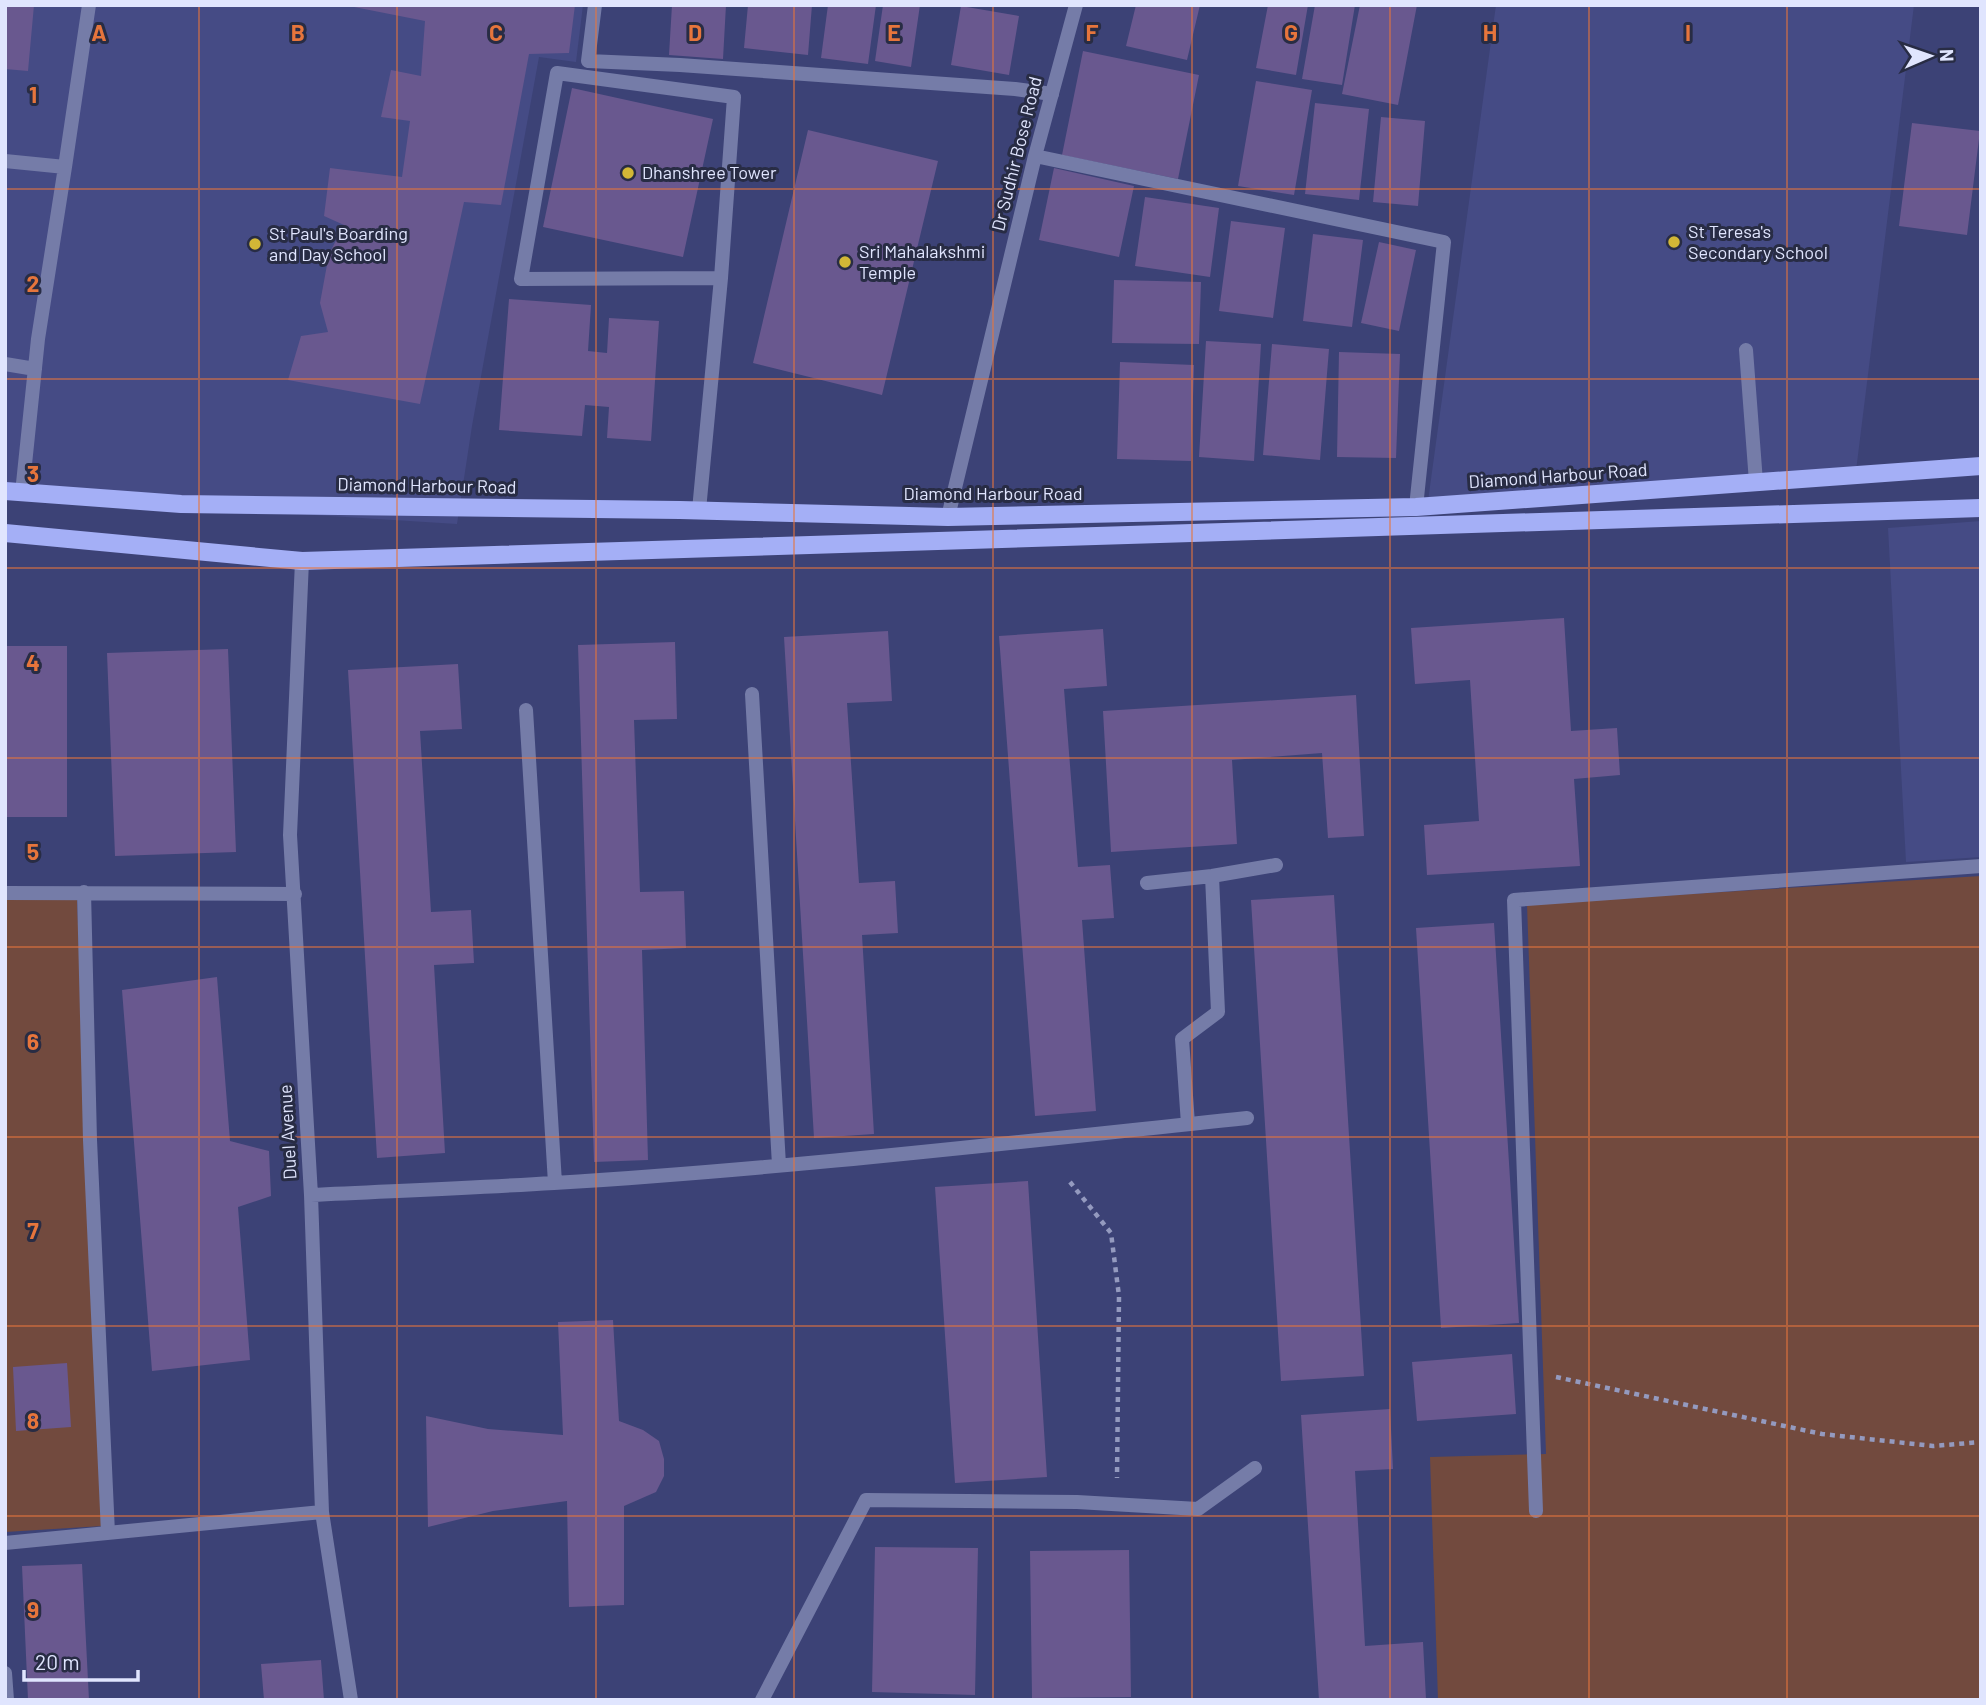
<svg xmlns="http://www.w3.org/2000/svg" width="1986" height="1705" viewBox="0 0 1986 1705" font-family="Barlow,sans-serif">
<rect width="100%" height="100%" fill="#3c4276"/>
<path fill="#454b85" d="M5,5h578l-7,57 -37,-5 -67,369 -15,98 -225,-14 -227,-27z
M1496,5h418l-59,474 -427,22z
M1981,521v336l-75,5 -18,-334z"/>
<path fill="#724a3e" d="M1981,876v824h-543l-8,-243 116,-3 -19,-550z
M77,899l25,627 -97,6v-632z"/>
<path fill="#69588f" d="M5,5h29l-6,66 -23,-2z
M344,5h231l-6,48 -40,1 -28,151 -37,-3 -44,202 -132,-24 13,-44 27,-4 -8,-29 9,-49 15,-29 -20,-9 6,-48 72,9 8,-56 -29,-4 10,-47 30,6 4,-55z
M672,5h54l-3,54 -54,-4z
M748,5h64l-4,50 -64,-7z
M828,5h48l-8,59 -47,-6z
M883,5h37l-9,62 -36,-6z
M1136,5h64l-13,55 -61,-14z
M1268,5h40l-12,70 -40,-7z
M1315,5h40l-13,80 -40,-6z
M1360,5h57l-19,100 -56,-11z
M961,6l58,10 -10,59 -58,-10z
M1083,51l116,24 -21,104 -116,-24z
M1256,81l56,9 -18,105 -56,-9z
M572,88l141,31 -30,138 -140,-30z
M1315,103l54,6 -10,91 -54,-6z
M1381,117l44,4 -7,85 -45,-4z
M1912,123l68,8 -13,104 -68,-9z
M808,130l130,31 -56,234 -129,-32z
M1054,168l80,18 -15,71 -80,-17z
M1145,197l74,11 -9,69 -75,-11z
M1231,221l54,7 -12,90 -54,-7z
M1313,234l50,6 -11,87 -49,-6z
M1379,242l37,8 -17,81 -38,-8z
M1114,280l87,2 -2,62 -87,-1z
M509,299l82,6 -3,46 19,2 2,-35 50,3 -8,120 -44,-3 2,-31 -24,-2 -3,31 -83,-6z
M1206,341l55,3 -7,117 -55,-4z
M1272,344l57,5 -9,111 -57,-5z
M1339,352l61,2 -4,104 -59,-1z
M1120,362l74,3 -3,96 -74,-2z
M1564,618l7,113 46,-3 3,47 -46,4 6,87 -153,9 -3,-50 55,-4 -9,-141 -55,4 -4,-56z
M1103,629l4,57 -43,3 14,178 32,-2 4,53 -32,2 14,191 -61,5 -36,-480z
M888,631l4,70 -45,2 12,180 36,-2 3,52 -36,2 12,199 -60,4 -30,-501z
M675,642l2,77 -43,1 6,172 44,-1 2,57 -44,2 6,210 -54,2 -16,-517z
M5,646h62v171h-62z
M228,649l8,203 -121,4 -8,-203z
M458,664l4,65 -42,2 11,181 40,-2 3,53 -40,2 11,188 -68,5 -29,-488z
M1356,695l8,141 -36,2 -6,-85 -90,7 5,84 -126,8 -8,-141z
M1334,895l30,481 -83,5 -30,-481z
M1494,923l25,400 -78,5 -25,-400z
M217,977l13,164 39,10 2,45 -33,11 12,153 -98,11 -30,-381z
M1028,1181l19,296 -92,6 -20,-296z
M613,1320l6,101 24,9 16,11 5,18v17l-8,16 -32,14v99l-55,2 -2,-106 -74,10 -65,16 -2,-111 62,13 75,6 -5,-113z
M1512,1354l4,60 -99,7 -5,-59z
M67,1363l4,64 -55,4 -3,-64z
M1390,1409l3,60 -38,2 10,175 58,-4 3,57 -107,1 -18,-285z
M875,1547l103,1 -3,147 -103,-3z
M1129,1550l2,147 -99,1 -2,-147z
M82,1564l7,136h-61l-6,-134z
M321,1660l3,40h-60l-3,-36z"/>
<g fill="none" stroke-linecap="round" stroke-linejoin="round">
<path stroke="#949abf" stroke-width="4.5" stroke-dasharray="5 5" stroke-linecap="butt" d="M1070,1182l41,51 8,63 -2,182
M1556,1377l266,57 111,12 48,-4"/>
<path stroke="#757ca8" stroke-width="14" d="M595,5l-7,56 92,4 335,24 37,5
M5,161l60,6 -27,172 -16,154
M65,167l24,-162
M1746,350l10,132
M5,364l30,5
M699,510l22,-232 13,-181 -177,-24 -36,206 200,-1
M302,561l-12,274 21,360 11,317 29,188
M752,694l27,471
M526,710l29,473
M1147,883l65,-7 64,-11
M84,892l6,248 18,393
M5,893l290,1
M1188,1124l-6,-85 36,-27 -6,-136
M311,1195c81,-4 162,-7 243,-12 231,-14 462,-41 693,-65
M1536,1511l-22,-611 467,-34
M5,1543l317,-31
M5,1673l2,27
M762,1700l104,-200 211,2 121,7 57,-41"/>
<path stroke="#757ca8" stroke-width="14" d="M1035,156l409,86 -28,265
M948,517l87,-361 41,-151"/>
<path stroke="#a4aff6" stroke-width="18" d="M5,491l176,13 499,6 268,7 468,-10 565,-41
M5,533l297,28 1679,-53"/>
</g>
<path fill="none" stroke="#e6753c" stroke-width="2" stroke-opacity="0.55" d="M199,5v1695M397,5v1695M596,5v1695M794,5v1695M993,5v1695M1192,5v1695M1390,5v1695M1589,5v1695M1787,5v1695M5,189h1976M5,379h1976M5,568h1976M5,758h1976M5,947h1976M5,1137h1976M5,1326h1976M5,1516h1976"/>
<g fill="#d2b736" stroke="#282c44" stroke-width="2.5">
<circle cx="628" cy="173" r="7"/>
<circle cx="1674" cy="242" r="7"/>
<circle cx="255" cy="244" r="7"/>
<circle cx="845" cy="262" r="7"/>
</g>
<g text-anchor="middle" stroke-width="6" stroke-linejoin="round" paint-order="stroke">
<g font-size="18" fill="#e0e5fe" stroke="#282c44">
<text transform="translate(1017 154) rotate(-76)" y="6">Dr Sudhir Bose Road</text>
<text transform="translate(1558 476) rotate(-4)" y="6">Diamond Harbour Road</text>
<text transform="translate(427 486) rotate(1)" y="6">Diamond Harbour Road</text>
<text x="993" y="500">Diamond Harbour Road</text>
<text transform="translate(288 1132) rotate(-93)" y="6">Duel Avenue</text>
</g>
<g font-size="18" fill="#e0e5fe" stroke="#282c44" text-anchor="start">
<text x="642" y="179">Dhanshree Tower</text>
<text x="1688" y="238">St Teresa's<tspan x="1688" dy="21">Secondary School</tspan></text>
<text x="269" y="240">St Paul's Boarding<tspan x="269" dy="21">and Day School</tspan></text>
<text x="859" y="258">Sri Mahalakshmi<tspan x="859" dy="21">Temple</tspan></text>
</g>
</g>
<g font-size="23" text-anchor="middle" font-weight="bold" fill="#e6753c" stroke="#282c44" stroke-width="6" stroke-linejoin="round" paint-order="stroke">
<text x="99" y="41">A</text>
<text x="298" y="41">B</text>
<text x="496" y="41">C</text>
<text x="695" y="41">D</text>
<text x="894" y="41">E</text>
<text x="1092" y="41">F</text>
<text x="1291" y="41">G</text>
<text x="1490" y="41">H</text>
<text x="1688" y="41">I</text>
<text x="33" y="103">1</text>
<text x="33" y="292">2</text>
<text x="33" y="482">3</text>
<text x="33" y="671">4</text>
<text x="33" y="860">5</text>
<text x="33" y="1050">6</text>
<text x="33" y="1239">7</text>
<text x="33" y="1429">8</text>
<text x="33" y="1618">9</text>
</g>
<rect width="1986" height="1705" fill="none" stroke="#e0e5fe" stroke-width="14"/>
<g transform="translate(1930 56) rotate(88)" stroke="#282c44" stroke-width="5" paint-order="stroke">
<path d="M0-5L12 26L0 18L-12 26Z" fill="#e0e5fe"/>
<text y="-10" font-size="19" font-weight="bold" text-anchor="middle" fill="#e0e5fe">N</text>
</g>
<path d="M24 1670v10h114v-10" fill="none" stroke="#e0e5fe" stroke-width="3.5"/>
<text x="35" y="1670" font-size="21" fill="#e0e5fe" stroke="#282c44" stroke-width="5" paint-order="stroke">20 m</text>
</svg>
